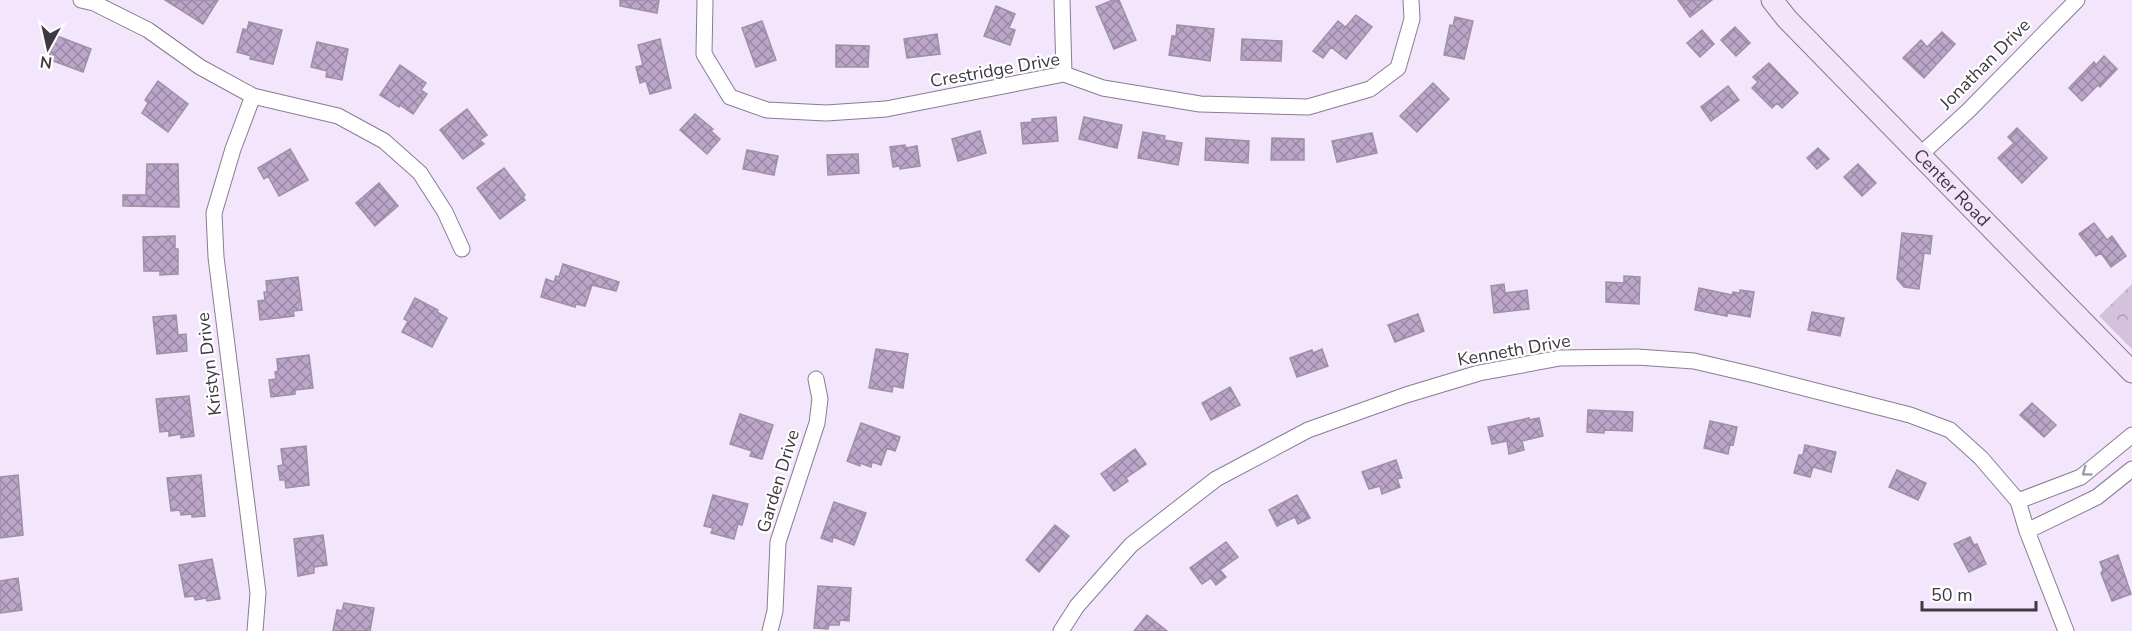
<svg xmlns="http://www.w3.org/2000/svg" width="2132" height="631" viewBox="0 0 2132 631" font-family="'Nunito Sans',sans-serif">
<defs>
<pattern id="park-crowns" width="20" height="18" patternUnits="userSpaceOnUse" patternTransform="scale(1.5)"><rect width="20" height="18" fill="#d4c1de"/><path d="M2 6a3 3 0 1 1 6 0M12 15a3 3 0 1 1 6 0" fill="none" stroke="#ad9eb6"/></pattern>
<pattern id="building-cross-hatch" width="8" height="8" patternUnits="userSpaceOnUse" patternTransform="scale(1.5)"><rect width="8" height="8" fill="#bba5c8"/><path d="M0 0l8 8M0 8l8-8" fill="none" stroke="#9987a4"/></pattern>
</defs>
<rect width="100%" height="100%" fill="#f3e5fc"/>
<path fill="url(#park-crowns)" d="M2132,284v65l-33,-33z"/>
<path fill="url(#building-cross-hatch)" stroke="#9e90a5" stroke-width="1.5" d="M165,0h53l-15,24z
M620,0h39l-2,13 -37,-7z
M1113,0h6l17,40 -22,9 -18,-42z
M1678,0h34l-22,17z
M996,6l19,8 -6,14 6,2 -5,15 -26,-9z
M1356,15l16,12 -26,32 -15,-12 -8,11 -10,-7 25,-30 7,6 -2,3z
M1455,17l18,4 -9,38 -20,-4 6,-30 3,1z
M762,21l14,39 -20,7 -14,-39z
M249,22l33,8 -9,34 -23,-5 1,-3 -14,-4 6,-23 4,1z
M1177,25l37,4 -4,32 -41,-6 3,-19h4z
M1735,27l15,16 -14,13 -15,-16z
M1702,30l12,14 -14,13 -13,-14z
M1942,32l13,12 -31,34 -21,-20 18,-18 6,7z
M937,34l3,20 -33,4 -3,-19z
M57,36l34,13 -8,23 -35,-13z
M660,39l11,49 -21,6 -4,-13 -6,2 -4,-16 7,-2 -5,-20z
M1242,39l40,2 -1,20 -40,-1z
M317,42l31,7 -6,31 -16,-3 1,-6 -16,-4z
M836,45l33,1 -1,21h-32z
M2104,56l13,13 -17,18 -2,-2 -16,16 -13,-13 25,-26 2,3z
M1769,63l29,30 -16,15 -5,-5 -5,5 -20,-20 6,-6 -5,-5z
M400,65l26,18 -5,7 6,4 -14,20 -13,-9 -1,2 -19,-12z
M158,81l30,23 -20,28 -26,-19 6,-10 -3,-3z
M1433,83l16,16 -32,33 -17,-16z
M1728,86l11,14 -28,21 -10,-14z
M467,109l20,26 -7,5 4,4 -21,15 -23,-29z
M695,114l18,15 -2,2 9,8 -13,15 -27,-24z
M1056,117l2,24 -35,3 -2,-21 11,-1v-3z
M1084,117l38,8 -5,23 -38,-9z
M2017,128l30,30 -25,25 -24,-25 16,-15 -6,-6z
M980,131l6,22 -28,8 -6,-22z
M1143,132l22,4 -1,4 18,3 -4,22 -40,-7z
M1372,133l5,20 -40,9 -5,-21z
M1206,138l43,3 -1,22 -43,-3z
M1272,138l32,1v21h-33z
M905,145l1,3 11,-2 3,20 -20,3v-3l-7,1 -3,-20z
M1818,148l11,11 -12,10 -10,-11z
M290,149l18,31 -29,16 -11,-20 -4,3 -6,-11z
M747,150l31,6 -4,19 -31,-6z
M858,154l1,19 -31,2 -1,-20z
M147,164h31l1,43 -56,-1v-11h23z
M1858,164l18,19 -14,13 -18,-19z
M504,168l21,27 -2,2 2,3 -25,19 -23,-31z
M379,183l19,23 -23,20 -19,-23z
M2094,223l13,17 5,-4 14,20 -15,11 -10,-14 -5,3 -17,-22z
M1902,233l30,3 -2,18 -6,-1 -5,36 -15,-2 -7,-8z
M175,236v13h3v25l-18,1v-4h-16l-1,-34z
M563,264l56,18 -3,9 -24,-6 -7,21 -9,-2 -1,3 -34,-10 5,-18 8,3 2,-6 3,1z
M1624,276l16,1 -1,27 -33,-2v-20l18,1z
M298,277l4,33 -9,1 1,5 -34,4 -2,-19 7,-1 -1,-8h3l-1,-11z
M1504,284l1,9 22,-3 2,19 -35,4 -3,-27z
M1699,288l33,7 1,-3 7,1v-3l14,2 -4,25 -23,-4v3l-32,-6z
M415,298l23,12 -1,2 10,6 -15,29 -30,-15 6,-11 -4,-2z
M1812,312l32,6 -4,18 -32,-6z
M1418,314l6,17 -29,11 -7,-17z
M176,315l2,20 8,-1 1,17 -30,3 -4,-37z
M876,349l32,5 -5,34 -10,-2 -1,6 -23,-4z
M1322,349l6,17 -31,11 -7,-19 22,-8 1,3z
M309,355l4,33 -18,2v4l-24,3 -2,-17 7,-1 -1,-7 3,-1 -1,-12z
M1230,387l10,18 -29,15 -9,-17z
M189,396l5,40 -13,2v-4l-12,2v-5l-9,1 -4,-33z
M2032,403l24,22 -12,12 -24,-22z
M1588,410l45,2 -1,19 -28,-1v3l-17,-1z
M740,414l33,11 -11,34 -12,-3 2,-5 -22,-7z
M1529,418v2l10,-2 4,18 -21,5 2,9 -15,4 -2,-13 -15,3 -4,-17z
M1710,421l27,6 -4,18 -3,-1 -2,10 -24,-6z
M861,423l39,14 -5,14 -8,-3 -6,17 -9,-3 -1,5 -11,-4v3l-13,-5z
M1805,445l31,7 -5,20 -18,-5 -3,10 -16,-4 5,-18h4z
M306,446l3,39 -23,3 -1,-8h-5l-2,-14 5,-1 -2,-16z
M1135,449l11,15 -20,14 2,3 -14,10 -13,-17z
M1396,460l6,18 -5,1 3,8 -18,7 -2,-8 -11,3 -7,-17z
M1897,470l29,13 -8,17 -29,-13z
M18,475l5,60 -23,3v-61z
M201,475l4,41 -13,1v-3l-11,1 -1,-5 -9,1 -4,-33z
M713,495l35,9 -6,21 -4,-1 -4,15 -23,-6 2,-5 -9,-2z
M1297,495l13,23 -12,6 -3,-7 -18,9 -8,-16z
M834,502l32,11 -12,32 -21,-8 -1,5 -11,-4z
M1055,525l14,11 -30,36 -13,-12z
M323,535l4,30 -13,2v6l-16,3 -4,-37z
M1970,537l4,8 3,-1 9,20 -17,8 -15,-28z
M1226,542l12,15 -18,13 6,7 -10,8 -5,-7 -9,6 -12,-16z
M2118,555l13,39 -19,7 -11,-28 2,-3 -3,-8z
M212,559l8,40 -13,2 -1,-3 -11,2 -1,-4 -9,1 -6,-32z
M18,578l4,32 -22,3v-32z
M818,586l33,2 -2,33 -9,-1 -1,5h-10l-1,4 -14,-1z
M344,603l30,5 -4,23h-37l4,-21 5,1z
M1147,615l20,16h-33z"/>
<g fill="none" stroke-linecap="round" stroke-linejoin="round">
<defs>
<path id="street" d="M81,0l13,3 54,27 52,37 53,29 85,20 46,25 36,32 25,39 17,37
M705,0l-1,54 26,43 37,13 59,3 60,-4 178,-35 39,14 97,16 108,3 62,-18 28,-21 14,-49 -1,-19
M1062,0l2,74
M253,96l-20,53 -19,64 2,44 42,336 -3,38
M1920,155l48,-44 109,-111
M2018,501l63,-24 51,-42
M2027,531l70,-34 35,-28
M770,631l5,-20 3,-69 39,-119 3,-24 -4,-20
M1061,631l16,-25 54,-61 85,-66 92,-49 98,-35 73,-22 81,-15 77,-1 57,4 60,14 156,40 40,15 31,28 37,43 9,30 39,100"/>
<g id="secondary">
<path id="s1" d="M1772,0l15,19 345,353"/>
</g>
</defs>
<use href="#street" stroke="#897c91" stroke-width="17"/>
<use href="#secondary" stroke="#897c91" stroke-width="23"/>
<use href="#street" stroke="#fff" stroke-width="15"/>
<use href="#secondary" stroke="#f3e4fa" stroke-width="21"/>
</g>
<defs><path id="oneway-chevron" d="M-2-3.5L2.5 0L-2 3.5" fill="none" stroke-width="1.6" stroke-linecap="round" stroke-linejoin="round" transform="scale(1.5)"/></defs>
<use stroke="#9f9ca0" href="#oneway-chevron" transform="translate(2086 472) rotate(144)"/>
<g text-anchor="middle" stroke-width="4.5" stroke-linejoin="round" paint-order="stroke">
<g font-size="18" fill="#3f3942" stroke="#fff">
<text transform="translate(1985 64) rotate(-45)" y="6">Jonathan Drive</text>
<text transform="translate(995 70) rotate(-10)" y="6">Crestridge Drive</text>
<text dy="6" stroke="none"><textPath href="#s1" startOffset="260">Center Road</textPath></text>
<text transform="translate(1514 350) rotate(-10)" y="6">Kenneth Drive</text>
<text transform="translate(209 364) rotate(-97)" y="6">Kristyn Drive</text>
<text transform="translate(778 481) rotate(-73)" y="6">Garden Drive</text>
</g>
</g>
<g transform="translate(48 48) rotate(188)" stroke="#ffffff" stroke-width="4.5" paint-order="stroke">
<path d="M0-4.5L10 22L0 15L-10 22Z" fill="#3f3942"/>
<text y="-9" font-size="16" font-weight="bold" text-anchor="middle" fill="#3f3942">N</text>
</g>
<path d="M1922 601v9h114v-9" fill="none" stroke="#3f3942" stroke-width="3"/>
<text x="1931" y="601" font-size="18" fill="#3f3942" stroke="#ffffff" stroke-width="4.5" paint-order="stroke">50 m</text>
</svg>
